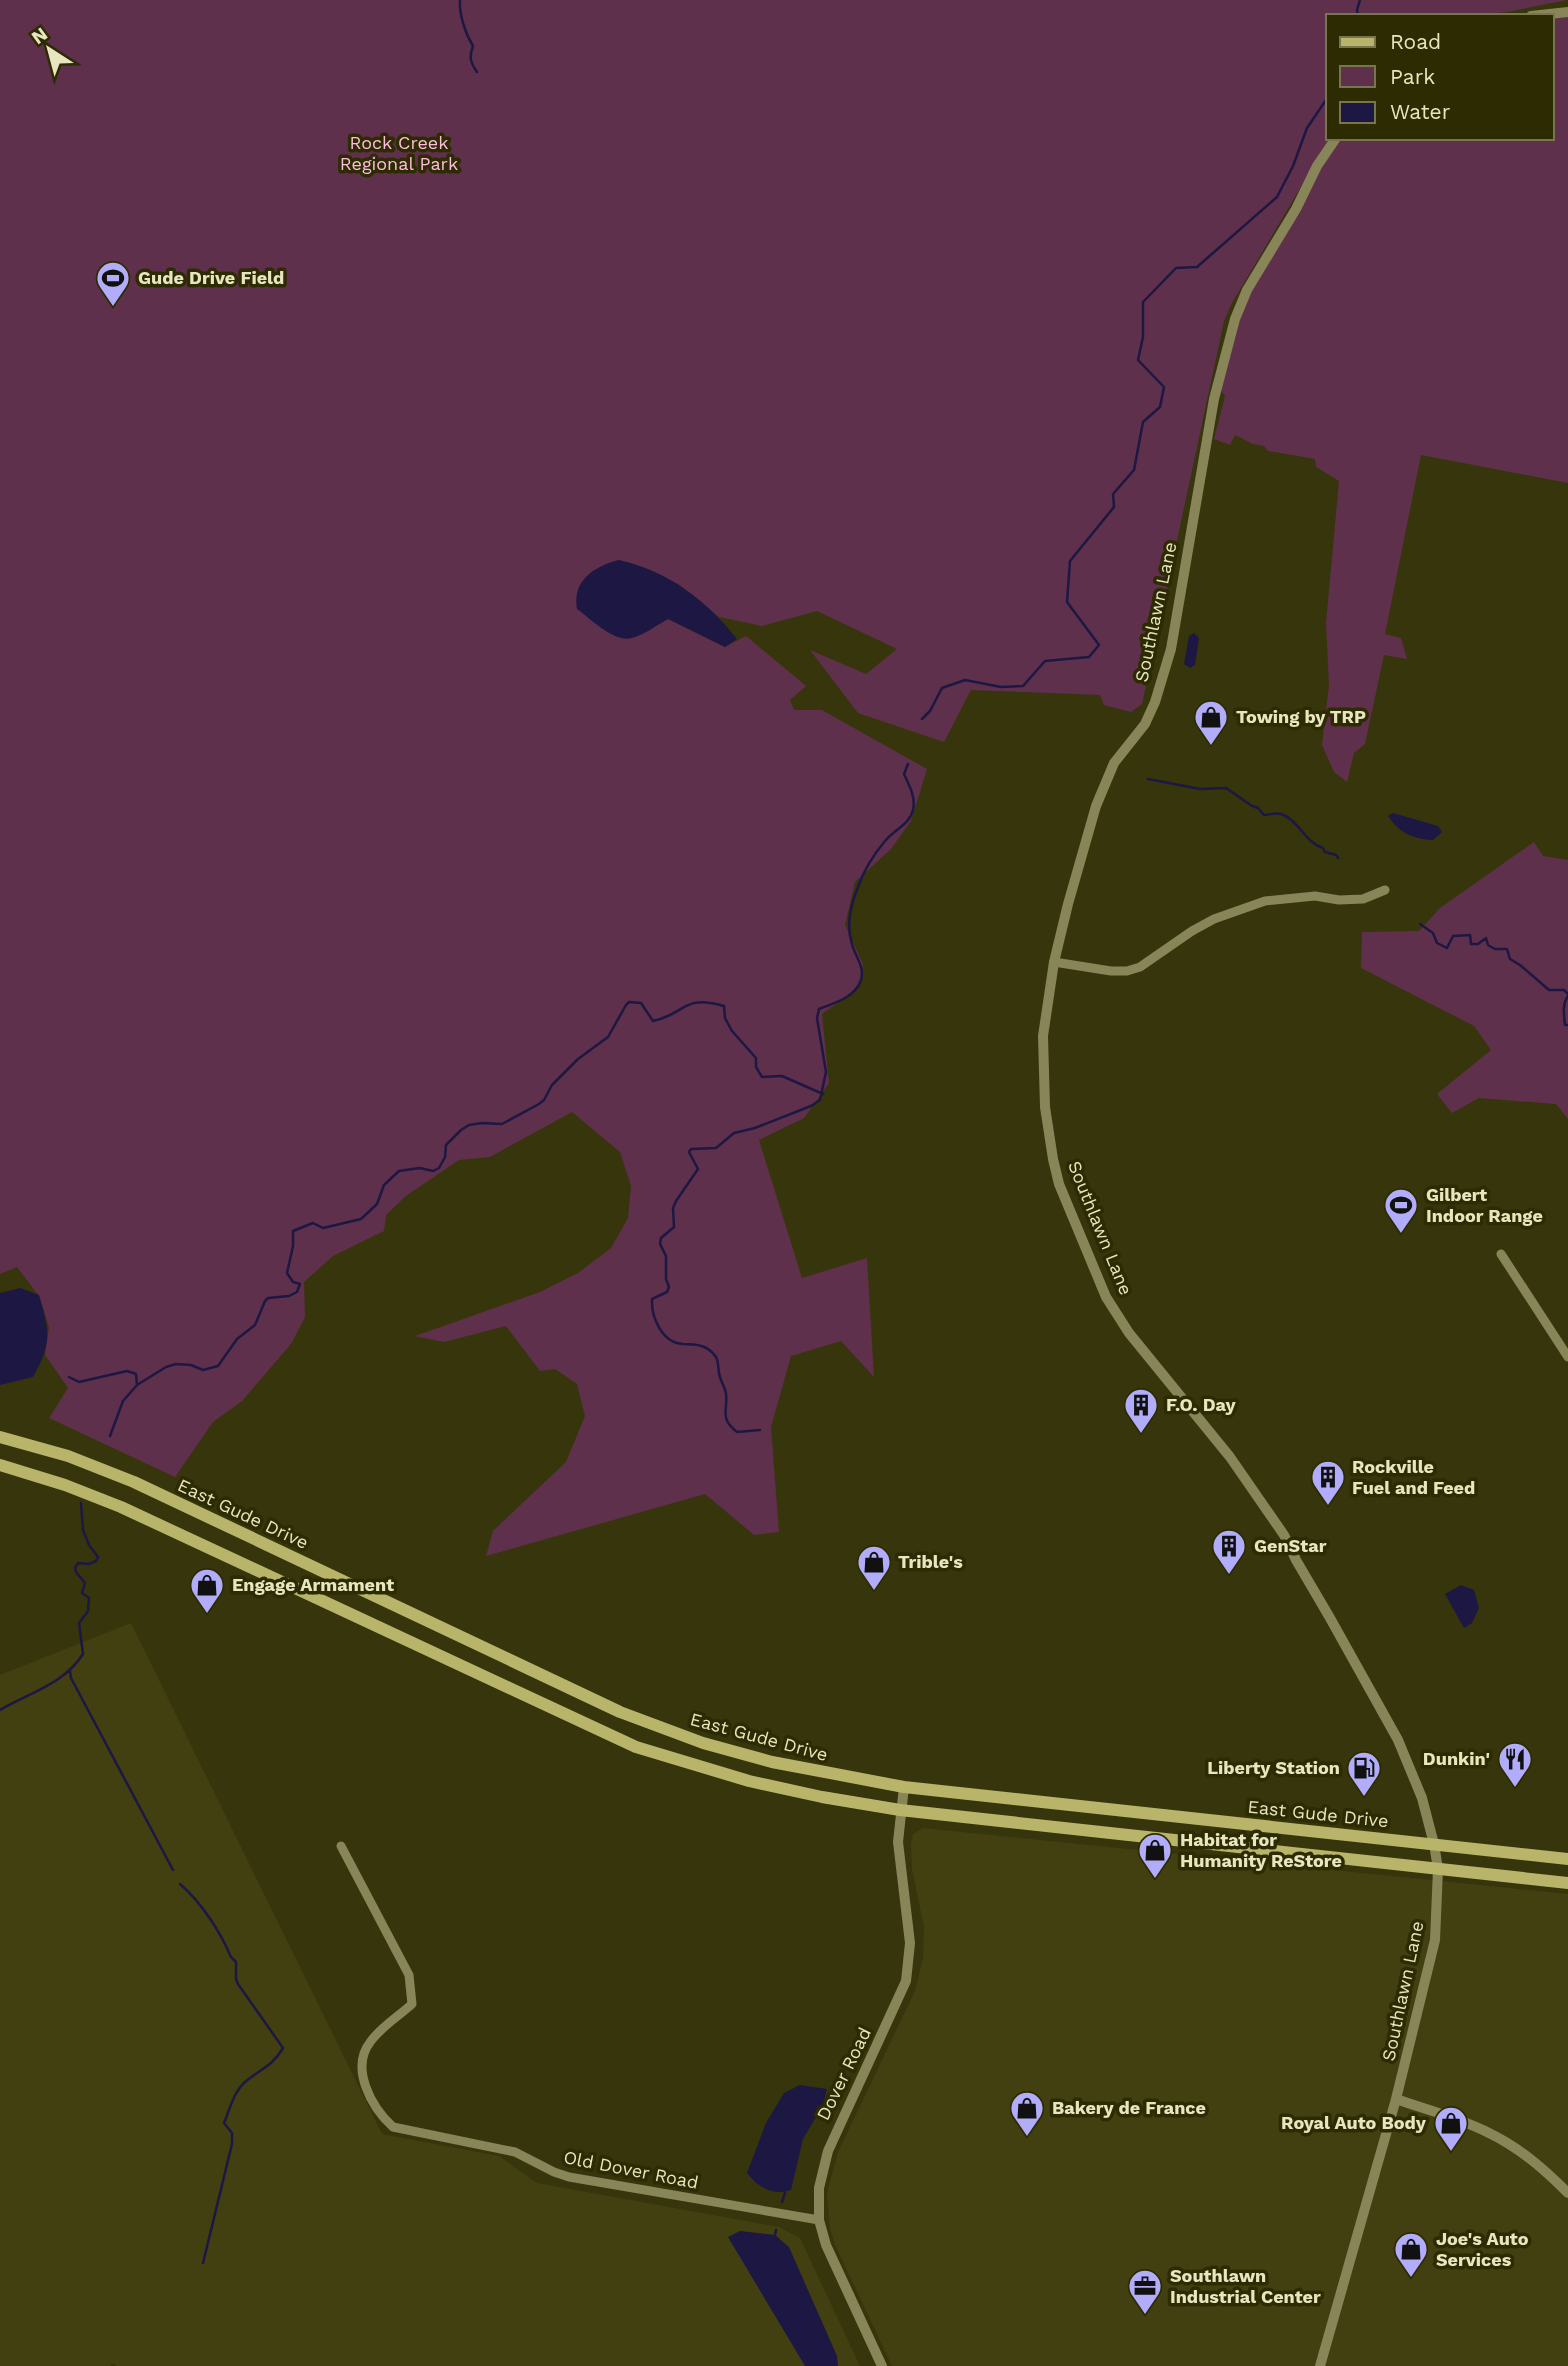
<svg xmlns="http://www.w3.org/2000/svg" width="1568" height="2366" viewBox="0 0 1568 2366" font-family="'Work Sans',sans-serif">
<rect width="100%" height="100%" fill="#37350c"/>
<path fill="#423f11" d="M131,1623l251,511 117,22 38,27 242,44 21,11 60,128h-744l-2,-3 -4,3h-110v-691z
M923,1828l645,66v472h-676l-57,-121 -5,-17 -3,-35 11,-41 77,-161 8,-33 1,-31 -12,-57 -1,-25 2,-11z"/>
<path fill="#5f304b" d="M0,0h1567l-60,12 -38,4h-141v122h2l-98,165 -8,18 -82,383 -11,8 -27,-7 -4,-10 -129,-5 -27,52 -86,-29 -48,-63 56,24 31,-25 -80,-38 -55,15 -43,-9 -42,-34 -44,55 35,-19 57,28 21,-11 60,50 -16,14 4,10h28l105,59 -16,52 -20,28 -36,33 -10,43 18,39 -4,23 -37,27 7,69 -25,35 -45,22 43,138 65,-20 7,119 -33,-36 -50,15 -20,71 8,105 -25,3 -49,-41 -219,62 7,-25 73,-69 19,-46 -8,-32 -22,-15 -15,2 -34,-45 -62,16 -29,-6 125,-44 38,-19 33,-25 17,-30 3,-32 -11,-34 -48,-40 -82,45 -31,3 -53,36 -20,19 -2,16 -51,25 -29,26 1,35 -14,27 -49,57 -29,21 -38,55 -126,-59 19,-30 -23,-33 4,-28 -10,-31 -22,-29 -17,7z
M1568,15v468l-147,-28 -36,179 16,4 6,21 -23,-4 -19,89 -11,9 -7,29 -13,-10 -12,-27 7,-60 -3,-62 13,-142 -23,-14 -1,-8 -47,-8 -4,-5 -11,-2 -18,-9 -5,10 -16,-6 11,-43 -6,-8 11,-42 18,-51 91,-157h213v-122z
M1534,842l9,14 25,4v259l-12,-15 -77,-6 -27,15 -15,-19 54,-44 -17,-24 -113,-58 1,-36 57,-1 21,-23z"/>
<path fill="#1d1744" d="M619,560c49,11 87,40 118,79l-12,8 -57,-28c-11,6 -24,16 -36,19 -18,5 -41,-19 -55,-29 -5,-29 18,-43 42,-49z
M1194,633l5,5 -4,27 -5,3 -6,-4 5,-28z
M1393,813l45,13 4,6 -9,8c-20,-1 -34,-7 -45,-24z
M20,1288l19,7c11,37 13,48 -6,82l-33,8v-92z
M1461,1585l13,5 5,18 -7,15 -8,5 -19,-34z
M800,2085l27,4 -4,16 -20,34 -12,51c-19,6 -33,-3 -44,-17l19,-50 18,-30z
M740,2231l35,4 14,12 48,109 1,10h-33l-77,-129z"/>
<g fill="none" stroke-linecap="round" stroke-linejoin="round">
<path stroke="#1d1744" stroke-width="2.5" d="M460,0c-1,14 5,33 13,46 -4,11 -3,16 4,26
M1358,16l-1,-6 3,-10
M922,719l8,-8 12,-23 23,-8 36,7 22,-1 22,-25 44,-4 10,-12 -32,-43 3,-41 44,-54 -1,-13 21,-24 9,-48 17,-15 4,-20 -26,-27 5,-23v-35l33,-34 21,-1 80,-70 16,-31 14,-38 21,-31
M1148,779l52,10 26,-1 26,18 6,2 6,7c6,0 11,-3 17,-1 18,6 24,29 42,34l2,4 11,3 2,3
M1420,924l13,9 4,10 10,5 6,-12 17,-1 1,9h7l8,-6 2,7 7,4h12l3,10 10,6 29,25h15l4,4
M1568,996c-6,8 -4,19 -3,29h3
M69,1377l10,5 48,-11 9,3 1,11
M760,1430l-23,2c-18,-14 -9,-21 -11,-38 -1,-8 -6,-13 -7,-21 -1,-5 0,-10 -3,-16 -8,-12 -20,-13 -33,-13 -21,-1 -32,-27 -31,-45l15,-7 2,-5 -3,-8v-23l-6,-12 1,-6 13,-11 -1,-19 3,-7 22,-32 -9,-17 2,-3 25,-1 18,-15 21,-5 56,-22 9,-6 6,-28 -9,-54 2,-9c15,-6 36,-11 42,-29 4,-13 -6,-24 -9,-36 -6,-18 -1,-40 6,-57 6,-17 16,-33 27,-46 9,-11 25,-17 28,-31 3,-13 -4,-25 -9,-36l4,-10
M110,1436l13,-35 14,-16 29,-18 10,-3 15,1 12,5 15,-4 19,-27 18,-14 10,-24 3,-3 21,-2 8,-4 3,-8 -7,-2 -6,-9 6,-27v-15l20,-8 10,5 38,-9 16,-15 7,-19 15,-14 21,-3 13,3 6,-3 6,-11 1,-12 15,-15 8,-5 13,-2 20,1 37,-20 5,-4 8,-15 26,-26 30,-22 18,-32 3,-3 12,1 12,18c34,-7 28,-27 71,-15l1,12 7,13 24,27v9l6,10 20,-1 41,18
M70,1671l1,7 102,192
M0,1710c29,-17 64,-26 83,-56l-4,-31 9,-12 1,-13 -7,-5 3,-10 -9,-11 -1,-4 3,-5 11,1 7,-3 2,-4 -9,-12 -6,-15 -2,-27
M180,1884c21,18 40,47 51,73l5,5v17l2,5 45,64c-11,19 -23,21 -38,34 -12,11 -15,27 -21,41l8,10v11l-29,119
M782,2202l3,-9
M775,2235l1,-5"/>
<path stroke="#888558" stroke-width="9" d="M1054,962l57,9h16l13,-4 52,-36 22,-12 51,-18 50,-5 24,4 24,-1 22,-9
M1501,1254l67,103
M341,1846l68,129 3,29c-13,12 -31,23 -41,37 -22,27 1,67 22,86l122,25 39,20 15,5 250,43"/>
<path stroke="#888558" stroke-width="10" d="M1531,16l37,-4
M1396,2099c31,11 64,19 93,34 31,15 55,36 79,60
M882,2366l-56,-121 -7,-25v-32l9,-37 78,-170 4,-38 -12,-101 6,-55
M1320,2366l76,-267 39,-159 3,-71 -4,-25 -12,-46 -24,-58 -68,-122 -34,-58 -12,-25 -54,-78 -101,-124 -23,-36 -47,-113 -6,-25 -8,-52 -2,-71 11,-74 14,-58 28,-98 18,-43 31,-39 10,-22 16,-53 43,-250 21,-80 12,-29 49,-81 21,-43 19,-28"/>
<path stroke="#b8b46a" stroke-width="12" d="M0,1437l68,19 66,26 486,230 83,31 69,19 132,25 664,72
M0,1465l65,20 56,22 515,240 113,34 73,16 78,13 668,73"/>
</g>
<defs>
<symbol id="stadium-pin" viewBox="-11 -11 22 30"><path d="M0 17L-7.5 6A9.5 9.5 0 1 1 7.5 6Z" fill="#b1adfa" stroke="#2d2b01"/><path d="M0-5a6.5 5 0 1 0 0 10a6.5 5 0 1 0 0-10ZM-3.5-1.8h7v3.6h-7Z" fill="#111"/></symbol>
<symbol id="shop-pin" viewBox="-11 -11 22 30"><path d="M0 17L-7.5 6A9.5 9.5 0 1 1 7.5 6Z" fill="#b1adfa" stroke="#2d2b01"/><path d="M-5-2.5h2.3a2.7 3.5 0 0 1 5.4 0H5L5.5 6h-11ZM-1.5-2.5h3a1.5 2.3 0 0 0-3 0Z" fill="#111"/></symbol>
<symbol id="building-pin" viewBox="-11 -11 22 30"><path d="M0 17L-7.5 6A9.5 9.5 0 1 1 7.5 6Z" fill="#b1adfa" stroke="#2d2b01"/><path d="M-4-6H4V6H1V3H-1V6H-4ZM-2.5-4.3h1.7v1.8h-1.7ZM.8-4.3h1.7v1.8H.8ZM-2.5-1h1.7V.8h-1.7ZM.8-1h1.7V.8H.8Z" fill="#111"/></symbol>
<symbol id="restaurant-pin" viewBox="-11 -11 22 30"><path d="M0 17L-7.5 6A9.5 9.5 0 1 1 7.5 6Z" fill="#b1adfa" stroke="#2d2b01"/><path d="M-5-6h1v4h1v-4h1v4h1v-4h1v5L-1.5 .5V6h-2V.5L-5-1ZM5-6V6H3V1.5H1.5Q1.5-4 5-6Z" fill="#111"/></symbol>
<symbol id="fuel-pin" viewBox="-11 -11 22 30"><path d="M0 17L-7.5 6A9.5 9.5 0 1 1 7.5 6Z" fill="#b1adfa" stroke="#2d2b01"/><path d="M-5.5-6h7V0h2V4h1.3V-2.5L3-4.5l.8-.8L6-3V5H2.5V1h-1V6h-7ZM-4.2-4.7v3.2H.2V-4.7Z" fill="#111"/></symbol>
<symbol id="office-pin" viewBox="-11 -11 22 30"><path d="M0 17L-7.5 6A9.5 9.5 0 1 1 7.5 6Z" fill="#b1adfa" stroke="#2d2b01"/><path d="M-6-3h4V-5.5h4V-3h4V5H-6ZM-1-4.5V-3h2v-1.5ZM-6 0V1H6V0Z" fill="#111"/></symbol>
</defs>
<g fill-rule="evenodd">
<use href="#stadium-pin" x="94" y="259" width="38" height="52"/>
<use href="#shop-pin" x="1192" y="698" width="38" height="52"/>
<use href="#stadium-pin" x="1382" y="1186" width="38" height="52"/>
<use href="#building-pin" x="1122" y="1386" width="38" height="52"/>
<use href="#building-pin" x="1309" y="1458" width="38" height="52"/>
<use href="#building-pin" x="1210" y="1527" width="38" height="52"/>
<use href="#shop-pin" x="855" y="1543" width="38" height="52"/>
<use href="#shop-pin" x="188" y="1566" width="38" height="52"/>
<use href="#restaurant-pin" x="1496" y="1740" width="38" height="52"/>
<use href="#fuel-pin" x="1345" y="1749" width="38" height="52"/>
<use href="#shop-pin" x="1136" y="1831" width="38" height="52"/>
<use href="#shop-pin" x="1008" y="2089" width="38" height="52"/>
<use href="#shop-pin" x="1432" y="2104" width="38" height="52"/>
<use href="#shop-pin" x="1392" y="2230" width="38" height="52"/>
<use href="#office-pin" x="1126" y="2267" width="38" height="52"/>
</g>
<g text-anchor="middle" stroke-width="7" stroke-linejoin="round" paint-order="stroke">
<g font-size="18" fill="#ffbce0" stroke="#2d2b01">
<text x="399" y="149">Rock Creek<tspan x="399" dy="21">Regional Park</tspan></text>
</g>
<g font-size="18" font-weight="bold" fill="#e8e6c1" stroke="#2d2b01" text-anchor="start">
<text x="138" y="284">Gude Drive Field</text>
<text x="1236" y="723">Towing by TRP</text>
<text x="1426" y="1201">Gilbert<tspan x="1426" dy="21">Indoor Range</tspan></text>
<text x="1166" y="1411">F.O. Day</text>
<text x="1352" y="1473">Rockville<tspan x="1352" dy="21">Fuel and Feed</tspan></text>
<text x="1254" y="1552">GenStar</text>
<text x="898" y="1568">Trible's</text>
<text x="232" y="1591">Engage Armament</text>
<text x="1490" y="1765" text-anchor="end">Dunkin'</text>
<text x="1340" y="1774" text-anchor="end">Liberty Station</text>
<text x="1180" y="1846">Habitat for<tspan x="1180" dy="21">Humanity ReStore</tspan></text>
<text x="1052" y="2114">Bakery de France</text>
<text x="1426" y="2129" text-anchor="end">Royal Auto Body</text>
<text x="1436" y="2245">Joe's Auto<tspan x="1436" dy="21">Services</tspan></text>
<text x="1170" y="2282">Southlawn<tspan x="1170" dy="21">Industrial Center</tspan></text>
</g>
<g font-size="18" fill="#e8e6c1" stroke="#2d2b01">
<text transform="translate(1156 612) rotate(-78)" y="6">Southlawn Lane</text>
<text transform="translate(1100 1228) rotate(68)" y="6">Southlawn Lane</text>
<text transform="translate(243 1514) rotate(25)" y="6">East Gude Drive</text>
<text transform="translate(759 1737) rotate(15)" y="6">East Gude Drive</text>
<text transform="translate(1318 1814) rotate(6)" y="6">East Gude Drive</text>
<text transform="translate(1403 1991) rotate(-78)" y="6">Southlawn Lane</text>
<text transform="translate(844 2074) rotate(-64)" y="6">Dover Road</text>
<text transform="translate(631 2170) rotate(11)" y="6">Old Dover Road</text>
</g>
</g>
<rect x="1326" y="14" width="228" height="126" fill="#2d2b01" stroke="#78764e" stroke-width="2"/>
<rect x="1340" y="37" width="35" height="10" fill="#b8b46a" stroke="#78764e" stroke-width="2"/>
<text x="1390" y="49" font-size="21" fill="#e8e6c1">Road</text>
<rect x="1340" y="66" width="35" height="21" fill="#5f304b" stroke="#78764e" stroke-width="2"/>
<text x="1390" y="84" font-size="21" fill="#e8e6c1">Park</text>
<rect x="1340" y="102" width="35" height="21" fill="#1d1744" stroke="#78764e" stroke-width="2"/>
<text x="1390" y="119" font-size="21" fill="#e8e6c1">Water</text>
<g transform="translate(49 49) rotate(324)" stroke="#2d2b01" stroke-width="5" paint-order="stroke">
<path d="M0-5L12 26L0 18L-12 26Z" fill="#e8e6c1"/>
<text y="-10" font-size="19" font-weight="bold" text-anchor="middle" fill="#e8e6c1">N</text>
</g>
</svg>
